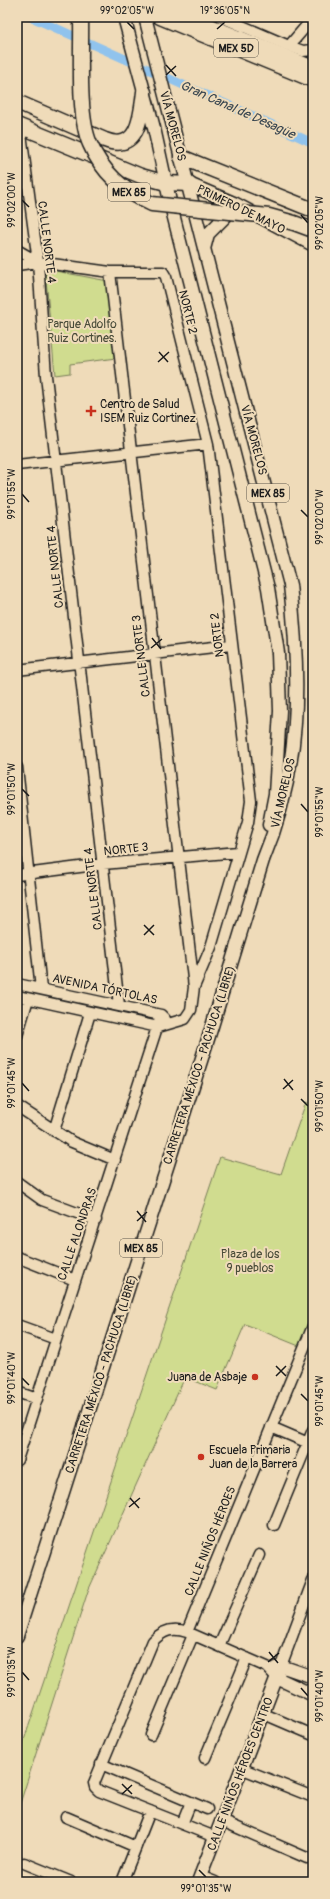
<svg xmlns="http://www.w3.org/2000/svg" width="330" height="1899" viewBox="0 0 330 1899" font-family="Pangolin,sans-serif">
<rect width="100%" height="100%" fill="#efdbb9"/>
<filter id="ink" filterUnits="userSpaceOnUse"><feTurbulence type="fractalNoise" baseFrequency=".025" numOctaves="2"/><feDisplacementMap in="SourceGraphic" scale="8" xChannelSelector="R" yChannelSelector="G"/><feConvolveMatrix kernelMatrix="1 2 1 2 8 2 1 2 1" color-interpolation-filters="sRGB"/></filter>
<g filter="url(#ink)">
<path fill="#d0dc8f" stroke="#767c56" d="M45,269l63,12 8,77 -46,6v9l-15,2z
M306,1102l7,3v206l-14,35 -54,-22 -28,66 -32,-13 -97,214 -71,222v-52l203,-604 61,17z"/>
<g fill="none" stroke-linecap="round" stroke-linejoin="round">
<path stroke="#90c3ed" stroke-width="9" d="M31,17l282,126"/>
<defs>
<path id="minor" d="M221,17l68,29 14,5 10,-1
M289,46l24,-28
M20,126l18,136 8,114 73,629
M17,250l21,12
M17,265l21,-3 72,10h53l3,5 42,167 43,357 -3,21 -37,125 -17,40
M17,465l191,-21
M17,670l214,-25
M17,767l24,222
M17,875l86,-11 135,-12
M17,984l144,31 4,4
M17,996l141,31 27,-8 6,-9 3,-23 -84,-715
M17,1036l11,-37
M17,1106l55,36 43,18
M54,1131l36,-118
M17,1182l25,18 54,20
M17,1257l58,23
M17,1325l39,14
M17,1392l20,7
M271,1427l42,18
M17,1460l144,-445
M274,1525l39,-95
M187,1632l126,-306
M219,1646l40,-91
M275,1667l6,-1 32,-86
M264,1714l49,21
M151,1735l42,-100
M205,1758l42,-100
M101,1764l106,45
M243,1769l70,28
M66,1817l70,30
M222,1821l85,37
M182,1824l9,-22
M215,1837l-116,-46 -4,-4 -1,-4 59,-142c10,-11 20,-14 34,-9l80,35 10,11
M24,1863l47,19
M200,1876l15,6
M122,1882l28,-71"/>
<path id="major" d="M124,17l30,111 17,78 97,382 10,65 2,58 -5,83 -6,31
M189,184l47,20 77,41
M204,249l4,-15 21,-21 8,-1
M17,1636l192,-600 54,-176c38,-91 38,-178 27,-275l-145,-568
M277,1678l36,17
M198,1882l83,-216 32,11"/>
<path id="highway" d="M160,17l153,63
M188,17l125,51
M17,102l88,38c34,13 36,-25 39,-48
M17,125l124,51 25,7 23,1
M181,157l132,53"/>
</defs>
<use href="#minor" stroke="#1c1c1c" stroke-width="13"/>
<use href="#major" stroke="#1c1c1c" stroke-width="15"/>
<use href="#highway" stroke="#1c1c1c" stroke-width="17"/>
<use href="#minor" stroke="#efdbb9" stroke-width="10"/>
<use href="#major" stroke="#efdbb9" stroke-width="12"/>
<use href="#highway" stroke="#efdbb9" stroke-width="14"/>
<defs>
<path id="highway-bridge" d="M81,17c1,33 -4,98 9,127 12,28 35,48 62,60l117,12 25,7 19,7"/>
</defs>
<use href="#highway-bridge" stroke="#1c1c1c" stroke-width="17" stroke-linecap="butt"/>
<use href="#highway-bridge" stroke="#efdbb9" stroke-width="14"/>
</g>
</g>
<path fill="none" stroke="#1c1c1c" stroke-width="1.5" d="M127,22l7,7M217,29l8,-7M166,65l10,11M166,75l10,-9M22,200l7,7M301,215l7,8M159,352l9,10M158,362l11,-10M22,494l7,8M301,510l7,7M152,638l9,11M151,648l11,-9M22,789l7,7M301,804l7,8M144,925l10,10M144,935l10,-10M284,1079l9,11M22,1083l7,8M283,1089l10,-9M301,1099l7,7M137,1211l9,11M137,1221l10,-9M276,1366l10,10M276,1376l10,-10M22,1378l7,7M301,1394l7,7M130,1498l9,10M129,1507l11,-9M269,1652l9,11M268,1662l11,-9M22,1672l7,8M301,1688l7,8M122,1784l10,10M122,1794l10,-9M199,1870l7,7"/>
<g fill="#c8321e" stroke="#efdbb9" stroke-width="1.5">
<path d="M89 405h4v4h4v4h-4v4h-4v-4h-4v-4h4z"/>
<circle cx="255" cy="1377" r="4"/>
<circle cx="201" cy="1457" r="4"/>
</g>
<g text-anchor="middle" stroke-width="4" stroke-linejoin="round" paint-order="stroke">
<g fill="#efdbb9" stroke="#5b554b" stroke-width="1">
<rect x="214" y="39" width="44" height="18" rx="3"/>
<rect x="108" y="183" width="42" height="18" rx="3"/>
<rect x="247" y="484" width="42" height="18" rx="3"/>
<rect x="120" y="1239" width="42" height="18" rx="3"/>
</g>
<g font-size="11" font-weight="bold" fill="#1c1c1c">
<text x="236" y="52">MEX 5D</text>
<text x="129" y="196">MEX 85</text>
<text x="268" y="497">MEX 85</text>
<text x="141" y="1252">MEX 85</text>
</g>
<g font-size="12" fill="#1c1c1c" stroke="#efdbb9">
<text transform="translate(173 126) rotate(75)" y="4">VÍA MORELOS</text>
<text transform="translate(241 209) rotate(26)" y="4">PRIMERO DE MAYO</text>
<text transform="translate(47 242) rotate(83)" y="4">CALLE NORTE 4</text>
<text transform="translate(188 312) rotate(76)" y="4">NORTE 2</text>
<text transform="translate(254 440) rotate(75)" y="4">VÍA MORELOS</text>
<text transform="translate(55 567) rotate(-96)" y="4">CALLE NORTE 4</text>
<text transform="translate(217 635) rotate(-97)" y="4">NORTE 2</text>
<text transform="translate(141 656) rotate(-97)" y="4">CALLE NORTE 3</text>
<text transform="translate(283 793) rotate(-77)" y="4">VÍA MORELOS</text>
<text transform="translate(126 849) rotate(-6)" y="4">NORTE 3</text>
<text transform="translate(93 889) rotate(-97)" y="4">CALLE NORTE 4</text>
<text transform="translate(105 989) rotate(12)" y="4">AVENIDA TÓRTOLAS</text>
<text transform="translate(199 1065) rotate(-72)" y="4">CARRETERA MÉXICO - PACHUCA (LIBRE)</text>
<text transform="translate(77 1234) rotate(-71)" y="4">CALLE ALONDRAS</text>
<text transform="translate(101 1374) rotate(-72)" y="4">CARRETERA MÉXICO - PACHUCA (LIBRE)</text>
<text transform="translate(210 1541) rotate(-68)" y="4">CALLE NIÑOS HÉROES</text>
<text transform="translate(240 1774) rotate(-69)" y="4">CALLE NIÑOS HÉROES CENTRO</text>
</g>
<g font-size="12" fill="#494c39" stroke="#efdbb9">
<text x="82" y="328">Parque Adolfo<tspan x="82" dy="14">Ruiz Cortines.</tspan></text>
<text x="250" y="1258">Plaza de los<tspan x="250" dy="14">9 pueblos</tspan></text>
</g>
<g font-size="12" fill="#1c1c1c" stroke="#efdbb9" text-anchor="start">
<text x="100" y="408">Centro de Salud<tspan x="100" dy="14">ISEM Ruiz Cortinez</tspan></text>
<text x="247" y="1381" text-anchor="end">Juana de Asbaje</text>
<text x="209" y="1454">Escuela Primaria<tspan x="209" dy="14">Juan de la Barrera</tspan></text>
</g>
<g font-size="13" font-style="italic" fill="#394650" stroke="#efdbb9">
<text transform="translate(238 109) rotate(24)" y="5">Gran Canal de Desagüe</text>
</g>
</g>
<rect width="330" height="1899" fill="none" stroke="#efdbb9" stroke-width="44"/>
<rect x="22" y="22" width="286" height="1855" fill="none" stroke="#1c1c1c" stroke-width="1.5"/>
<g font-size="10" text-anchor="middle" fill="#1c1c1c">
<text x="127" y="14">99°02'05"W</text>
<text x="225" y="14">19°36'05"N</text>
<text transform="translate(11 200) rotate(-90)" y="4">99°02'00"W</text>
<text transform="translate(319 223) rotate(-90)" y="4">99°02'05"W</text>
<text transform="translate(11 494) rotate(-90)" y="4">99°01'55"W</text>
<text transform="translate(319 517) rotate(-90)" y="4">99°02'00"W</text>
<text transform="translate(11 789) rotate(-90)" y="4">99°01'50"W</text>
<text transform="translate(319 812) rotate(-90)" y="4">99°01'55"W</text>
<text transform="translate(11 1083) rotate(-90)" y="4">99°01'45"W</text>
<text transform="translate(319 1106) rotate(-90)" y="4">99°01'50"W</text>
<text transform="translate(11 1378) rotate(-90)" y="4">99°01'40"W</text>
<text transform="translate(319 1401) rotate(-90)" y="4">99°01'45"W</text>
<text transform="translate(11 1672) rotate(-90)" y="4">99°01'35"W</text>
<text transform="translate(319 1696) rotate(-90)" y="4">99°01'40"W</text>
<text x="206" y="1892">99°01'35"W</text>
</g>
</svg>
